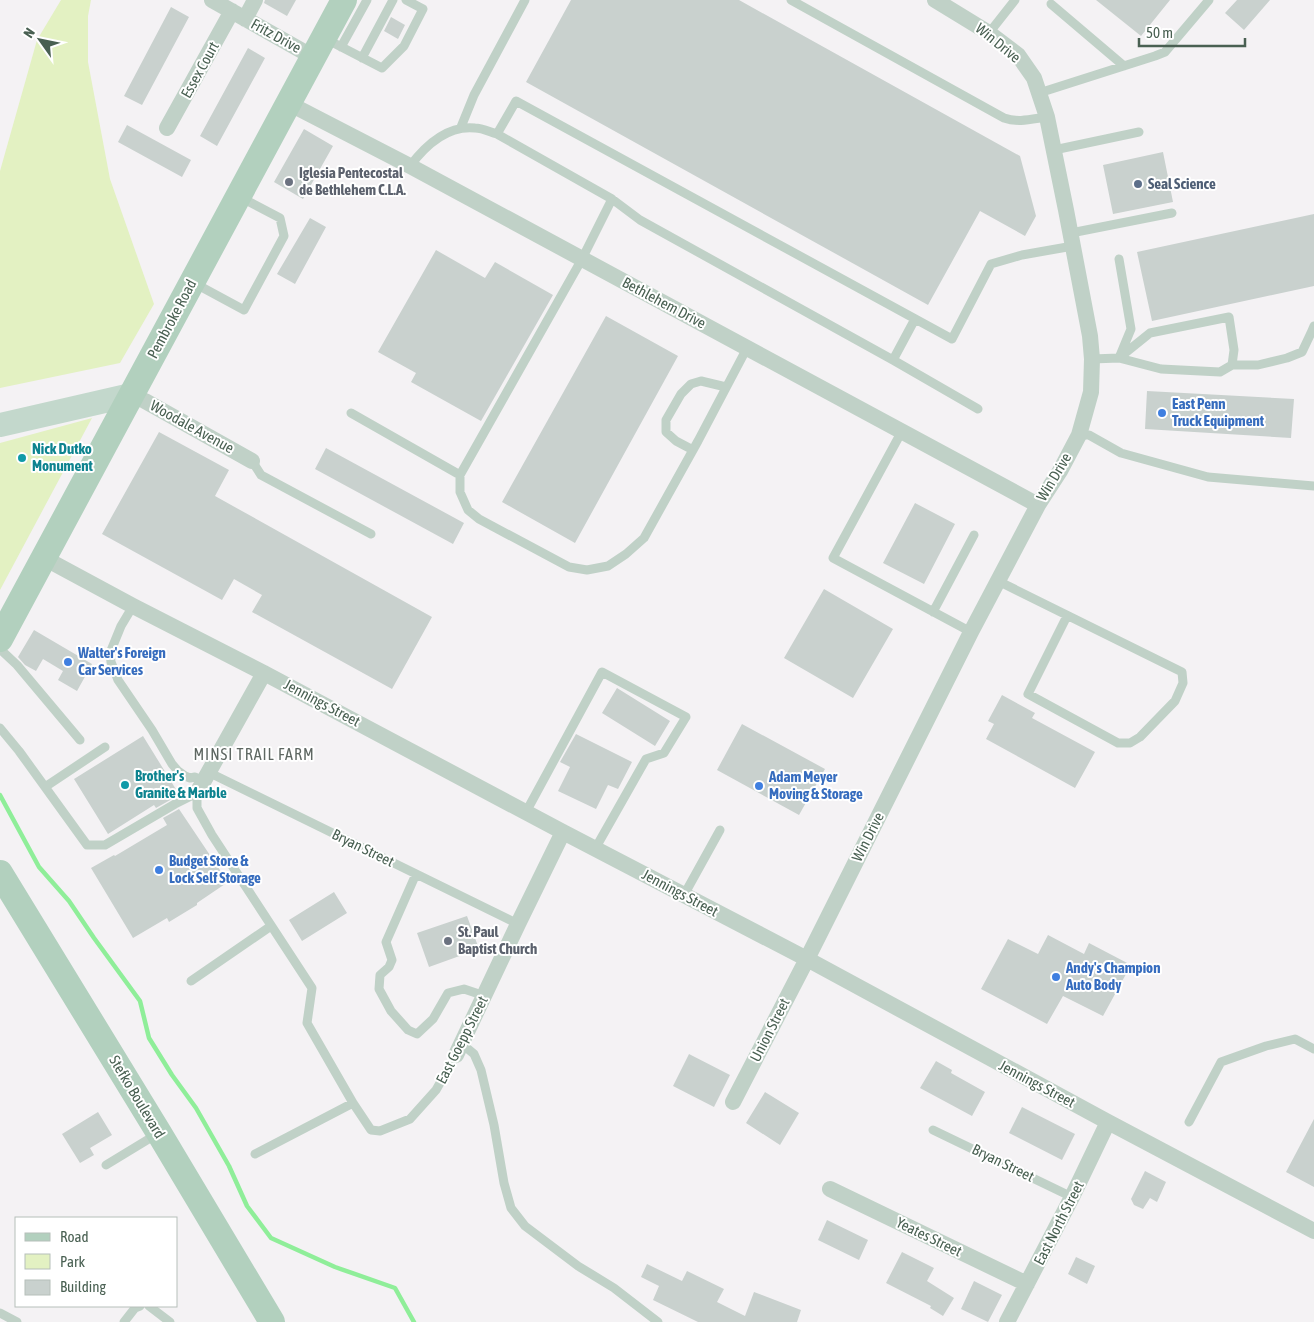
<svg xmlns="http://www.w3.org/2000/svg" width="1314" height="1322" viewBox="0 0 1314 1322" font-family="'Asap Condensed',sans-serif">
<rect width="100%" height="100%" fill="#f4f2f4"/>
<path fill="#e3f1c2" d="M61,0h30l-3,16v46l22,117 44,125 -34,59 -120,25v-217l37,-131z
M92,418l-92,172v-147z"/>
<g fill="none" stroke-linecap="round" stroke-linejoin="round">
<path stroke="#8fee99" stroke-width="4.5" d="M0,795l39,72 30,34 25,37 46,63 9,37 23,37 24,33 33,58 18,40 24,32 64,29 60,21 19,34"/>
</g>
<path fill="#c9d1ce" d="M265,0h31l-9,16 -23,-13z
M571,0h168l281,156 16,60 -11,20 -45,-25 -52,94 -402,-223z
M1096,0h74l-29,36z
M1237,0h33l-26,30 -19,-17z
M171,7l18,10 -47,88 -18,-9z
M391,17l14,8 -7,14 -14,-8z
M248,48l17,10 -48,88 -17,-10z
M127,125l64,35 -9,17 -64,-35z
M304,129l29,17 -30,53 -29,-17z
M1163,152l10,50 -60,12 -10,-49z
M1314,214v72l-162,35 -15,-69z
M310,218l16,9 -31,57 -18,-10z
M436,250l49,28 10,-16 58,33 -72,126 -70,-39 5,-9 -38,-21z
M606,316l72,40 -103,187 -73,-41z
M1147,391l147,8 -3,39 -146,-9z
M159,432l70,38 -14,26 217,121 -40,72 -140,-77 10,-17 -28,-16 -12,21 -120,-66z
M326,448l138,75 -11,21 -138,-75z
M915,503l40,21 -31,60 -41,-21z
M824,589l69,40 -40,69 -69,-40z
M34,630l58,34 -15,27 -19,-11 5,-9 -20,-12 -7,12 -11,-6 -7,-8z
M617,688l53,33 -15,25 -53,-33z
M1002,695l33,18 -3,5 63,34 -20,36 -89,-49 8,-15 -6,-3z
M742,724l83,45 -26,46 -82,-45z
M576,734l56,28 -14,27 -10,-4 -12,24 -38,-18 12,-24 -10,-5z
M143,736l34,55 -7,4 2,4 -16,9 -2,-3 -46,29 -34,-55z
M179,809l49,73 -31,21v2l-28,17 -2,-4 -34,20 -42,-70 23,-13 1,1 52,-31 -4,-7z
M334,892l13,21 -45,28 -13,-21z
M467,916l12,33 -50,18 -12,-34z
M1048,935l36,19 5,-11 42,22 -28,51 -40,-20 -16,28 -66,-35 27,-50 30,15z
M689,1054l41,21 -16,32 -41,-21z
M936,1061l16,9 -1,3 34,19 -13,24 -52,-28z
M765,1092l34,21 -19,32 -34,-22z
M1022,1107l53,27 -13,26 -53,-27z
M98,1112l14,23 -22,13 4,7 -14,8 -18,-29z
M1314,1119v68l-28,-15z
M1145,1171l21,11 -9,20 -7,-4 -7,11 -9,-4 -3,-6z
M827,1220l41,20 -9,20 -41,-20z
M902,1252l32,16 -7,13 27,17 -11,18 -13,-8 1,-2 -45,-23z
M1076,1257l19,9 -8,18 -19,-10z
M647,1264l35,17 5,-10 37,18 -7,13 28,14 9,-24 47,18 -4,12h-99l-45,-22 6,-14 -18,-9z
M974,1281l28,14 -14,27 -27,-13z"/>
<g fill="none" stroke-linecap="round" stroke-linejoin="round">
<path stroke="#c0d1c7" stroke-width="9" d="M791,0l213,118c14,5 28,1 43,-1
M1051,4l73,62
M989,33l26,-33
M326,39l56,29 22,-22 19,-37 -17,-9
M341,47l26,-47
M362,58l31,-58
M1039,93l116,-37 10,-4 44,-52
M461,127l13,-32 51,-95
M1054,150l85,-18
M410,166c15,-20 37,-41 65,-38 7,0 15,4 22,6
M1071,233l101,-20
M194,283l50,27 40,-74 -4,-18 -40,-21
M1092,359l27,-1 42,11 59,3 12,-7 2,-15 -5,-33 -79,16 -31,25 12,-29 -12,-70
M893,360l22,-41
M1232,365h26l29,-7 15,-6 9,-19 3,-7
M978,409l-85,-49 -253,-140 -28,-21 -115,-65 19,-33 436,238 39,-75 31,-9 51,-9
M351,413l109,62 122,-216 30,-60
M902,431l-69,127 138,74
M1079,435h10l32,18 87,24 106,9
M693,450l-17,-9 -10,-9v-12l15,-26 10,-10 10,-3 25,6
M252,461l9,14 110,59
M460,475v17l8,18 11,9 90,48 18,3 21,-4 18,-12 18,-16 54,-97 49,-93
M998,581l184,91 1,11 -8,18 -35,36 -10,6h-12l-90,-49 39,-78
M133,606l-12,20 -11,27 1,9 7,18 34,50 20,34 6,7 7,5 5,2 5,-1 8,4
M933,612l41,-77
M0,649l17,16 63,75
M0,728l19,23 68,94h18l70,-41 22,-11v15l15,27 100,153 -5,35 46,80 18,27 9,1 30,-12 26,-29 20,-35
M208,772l310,152
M45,787l60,-40
M526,812l76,-140 84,45 -22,36 -18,6 -51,90
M416,874l-30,68 6,18 -3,7 -9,8 -1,14 12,22 17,19 9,4 16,-15 15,-26 16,-4 21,7
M684,895l36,-65
M191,981l80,-55
M462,1044l12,10 7,16 13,55 10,58 7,25 14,18 53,40 36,22 44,34
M1189,1122l32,-60 45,-16 29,-7 19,10
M933,1130l139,67
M255,1154l98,-51
M106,1165l51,-31
M149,1306l21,16
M0,1313l17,9
M124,1322l11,-14 5,-2"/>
<path stroke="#c0d1c7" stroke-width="16" d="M212,0l101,57
M245,19l10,-19
M288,103l122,63 628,339
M167,128l65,-117
M131,395l14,6 107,60
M44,558l89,48 131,67 299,159 244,127 301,163 206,109
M197,793l67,-120
M456,1055l62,-131 45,-92
M733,1102l74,-143 164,-327 67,-127 22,-34 19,-36 12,-43 1,-33 -2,-23 -24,-126 -19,-93 -13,-39 -16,-23 -29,-22 -54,-33
M830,1189l197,95
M1007,1322l65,-125 36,-75"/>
<path stroke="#c3d8cc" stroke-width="24" d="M0,425l131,-30"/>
<path stroke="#b2d0be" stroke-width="26" d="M0,639l344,-639
M0,873l159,260 113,189"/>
</g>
<g fill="#6b7280" stroke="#fff" stroke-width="2">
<circle cx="289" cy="182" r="5"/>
<circle cx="448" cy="941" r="5"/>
</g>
<circle fill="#5c6f8a" stroke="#fff" stroke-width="2" cx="1138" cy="184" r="5"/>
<g fill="#3f7fe0" stroke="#fff" stroke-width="2">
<circle cx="1162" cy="413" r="5"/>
<circle cx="68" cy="662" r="5"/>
<circle cx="759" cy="786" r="5"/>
<circle cx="159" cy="870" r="5"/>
<circle cx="1056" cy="977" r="5"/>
</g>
<g fill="#0f9aa8" stroke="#fff" stroke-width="2">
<circle cx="22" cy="458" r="5"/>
<circle cx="125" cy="785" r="5"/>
</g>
<g text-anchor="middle" stroke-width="4" stroke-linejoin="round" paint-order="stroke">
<g font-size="15" fill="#496052" stroke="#fff">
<text transform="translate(276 36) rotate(29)" y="5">Fritz Drive</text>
<text transform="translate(998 43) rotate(39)" y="5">Win Drive</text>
<text transform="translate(200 70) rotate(-61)" y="5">Essex Court</text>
<text transform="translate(664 303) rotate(28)" y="5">Bethlehem Drive</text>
<text transform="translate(172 319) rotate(-62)" y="5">Pembroke Road</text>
<text transform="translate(192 427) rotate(29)" y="5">Woodale Avenue</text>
<text transform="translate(1054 477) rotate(-59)" y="5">Win Drive</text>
<text transform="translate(322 703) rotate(28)" y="5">Jennings Street</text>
<text transform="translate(868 837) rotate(-63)" y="5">Win Drive</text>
<text transform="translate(363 848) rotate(26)" y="5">Bryan Street</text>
<text transform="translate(680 893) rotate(28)" y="5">Jennings Street</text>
<text transform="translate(770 1030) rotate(-63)" y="5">Union Street</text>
<text transform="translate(462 1040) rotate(-63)" y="5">East Goepp Street</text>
<text transform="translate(1037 1084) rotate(28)" y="5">Jennings Street</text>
<text transform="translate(137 1097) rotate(59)" y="5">Stefko Boulevard</text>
<text transform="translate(1003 1163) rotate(26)" y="5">Bryan Street</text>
<text transform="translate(1059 1223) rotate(-63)" y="5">East North Street</text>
<text transform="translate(929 1237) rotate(26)" y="5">Yeates Street</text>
</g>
<g font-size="15" font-weight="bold" fill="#5b616d" stroke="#fff" text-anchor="start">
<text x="299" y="178">Iglesia Pentecostal<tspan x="299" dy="17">de Bethlehem C.L.A.</tspan></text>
<text x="458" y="937">St. Paul<tspan x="458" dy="17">Baptist Church</tspan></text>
</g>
<g font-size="15" font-weight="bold" fill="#4e5e75" stroke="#fff" text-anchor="start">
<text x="1148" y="189">Seal Science</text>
</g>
<g font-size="15" font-weight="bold" fill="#366cbe" stroke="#fff" text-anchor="start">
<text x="1172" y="409">East Penn<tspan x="1172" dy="17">Truck Equipment</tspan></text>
<text x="78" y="658">Walter's Foreign<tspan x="78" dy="17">Car Services</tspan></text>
<text x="769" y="782">Adam Meyer<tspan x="769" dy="17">Moving &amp; Storage</tspan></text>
<text x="169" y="866">Budget Store &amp;<tspan x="169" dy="17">Lock Self Storage</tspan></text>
<text x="1066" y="973">Andy's Champion<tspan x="1066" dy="17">Auto Body</tspan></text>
</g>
<g font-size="15" font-weight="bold" fill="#0d838f" stroke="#fff" text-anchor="start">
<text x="32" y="454">Nick Dutko<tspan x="32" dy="17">Monument</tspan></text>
<text x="135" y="781">Brother's<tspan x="135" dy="17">Granite &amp; Marble</tspan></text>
</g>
<g font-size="16" letter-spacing="1" fill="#5e6762" stroke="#fff">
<text x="254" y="760">MINSI TRAIL FARM</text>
</g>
</g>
<rect x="15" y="1217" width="162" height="90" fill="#ffffff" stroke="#b6bfba"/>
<rect x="25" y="1233" width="25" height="8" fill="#b2d0be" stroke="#b6bfba"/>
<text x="60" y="1242" font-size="15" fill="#496052">Road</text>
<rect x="25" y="1254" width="25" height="15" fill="#e3f1c2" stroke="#b6bfba"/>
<text x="60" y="1267" font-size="15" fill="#496052">Park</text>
<rect x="25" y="1280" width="25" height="15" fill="#c9d1ce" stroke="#b6bfba"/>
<text x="60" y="1292" font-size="15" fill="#496052">Building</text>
<g transform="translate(40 40) rotate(303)" stroke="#ffffff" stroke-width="4" paint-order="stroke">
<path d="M0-4L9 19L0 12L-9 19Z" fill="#496052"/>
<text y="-8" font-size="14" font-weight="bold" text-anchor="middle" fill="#496052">N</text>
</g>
<path d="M1139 38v8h106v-8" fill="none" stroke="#496052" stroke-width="2.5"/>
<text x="1146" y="38" font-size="15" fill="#496052" stroke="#ffffff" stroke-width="4" paint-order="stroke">50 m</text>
</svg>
